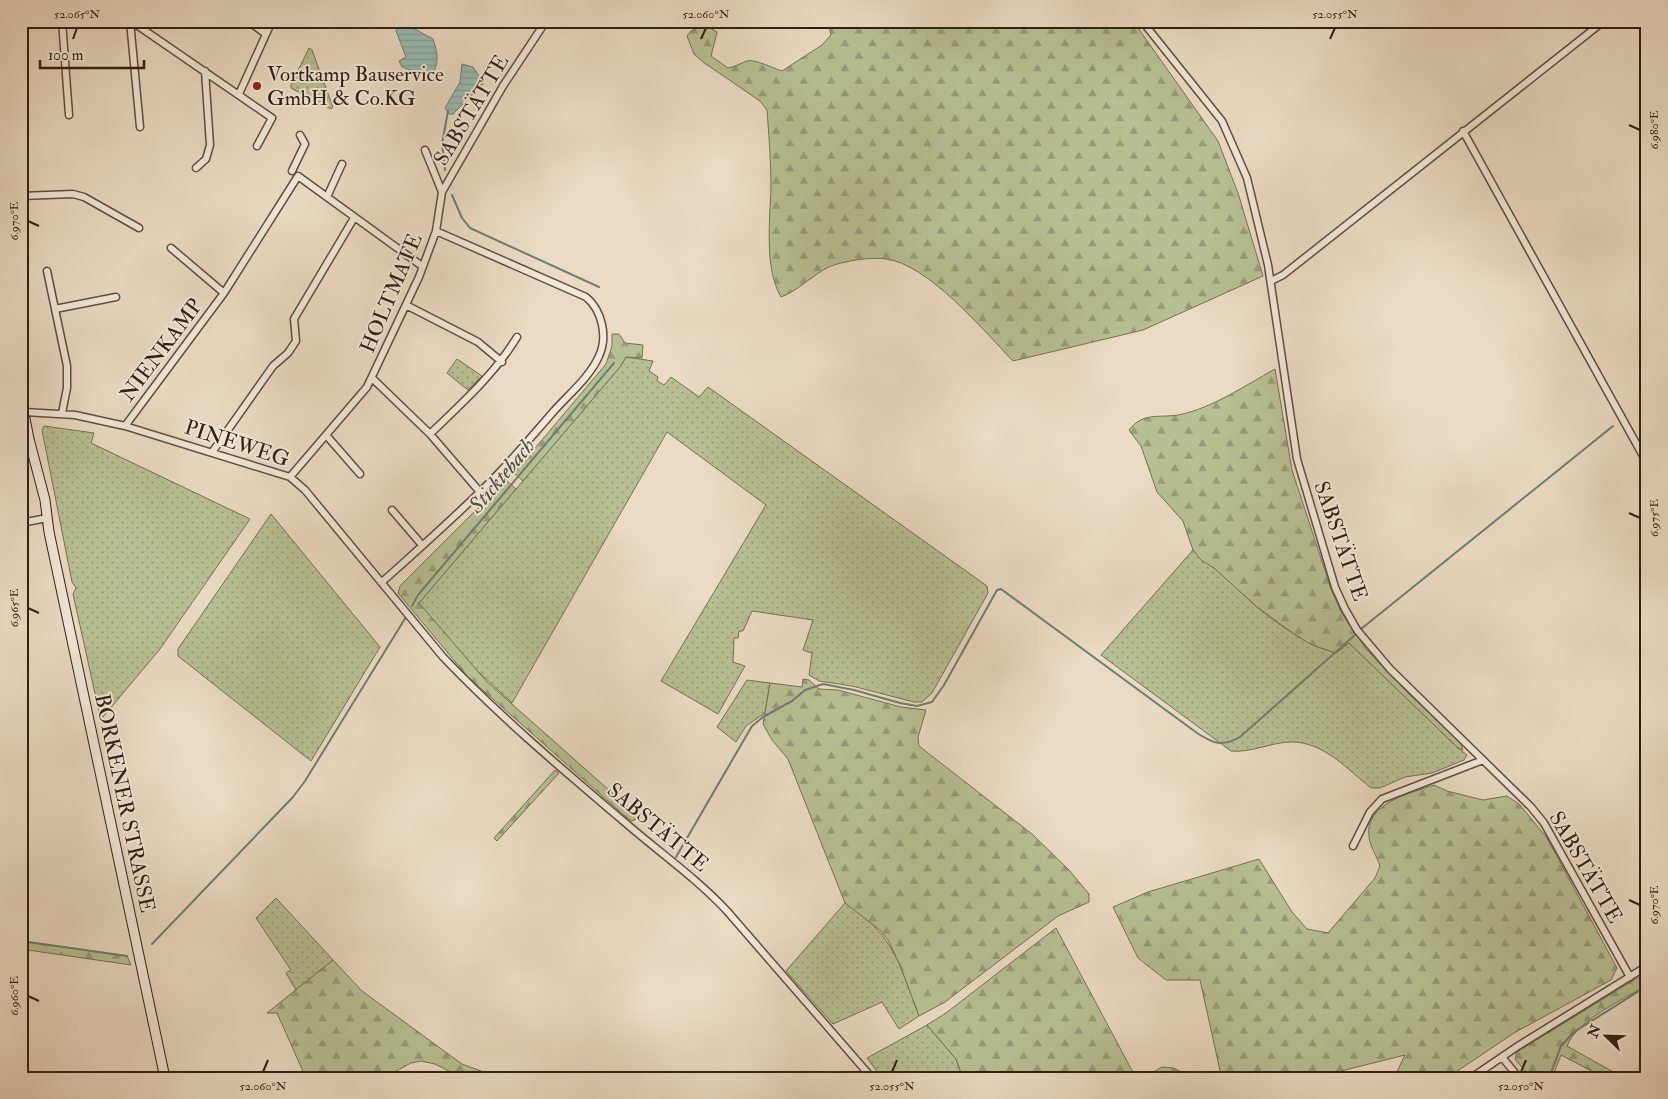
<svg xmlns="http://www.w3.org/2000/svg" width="1668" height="1099" viewBox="0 0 1668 1099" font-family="'IM FELL Double Pica',serif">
<defs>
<pattern id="green-dots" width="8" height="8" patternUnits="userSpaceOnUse" patternTransform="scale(1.25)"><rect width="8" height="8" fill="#b7c094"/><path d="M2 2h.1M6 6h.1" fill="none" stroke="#959b78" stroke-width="1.8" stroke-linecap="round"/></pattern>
<pattern id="forest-firs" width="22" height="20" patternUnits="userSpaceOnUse" patternTransform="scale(1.25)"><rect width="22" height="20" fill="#b7c094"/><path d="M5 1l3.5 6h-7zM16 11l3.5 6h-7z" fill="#959b78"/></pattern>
<pattern id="water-rules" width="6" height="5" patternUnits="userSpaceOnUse" patternTransform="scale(1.25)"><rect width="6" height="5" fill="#98bbb1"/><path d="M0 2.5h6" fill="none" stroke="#83a097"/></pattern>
</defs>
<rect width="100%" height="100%" fill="#ebdbc4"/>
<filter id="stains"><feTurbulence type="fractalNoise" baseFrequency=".004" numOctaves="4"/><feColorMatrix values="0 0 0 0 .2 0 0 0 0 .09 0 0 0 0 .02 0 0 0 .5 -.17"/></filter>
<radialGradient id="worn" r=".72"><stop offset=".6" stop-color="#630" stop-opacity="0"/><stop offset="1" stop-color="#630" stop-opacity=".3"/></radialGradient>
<path fill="url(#green-dots)" stroke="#747054" d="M309,48l3,2 21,57 -2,2 -40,-21v-3z
M626,357l27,4 -4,10 9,6 -1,4 7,4 7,-8 28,20 9,-10 279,199 1,7 -56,100 -10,9h-8l-62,-16 -33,-5 -10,-6 3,-22 -9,-3 10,-30 -61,-9 -9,20h-4l-1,7h-4l-1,24 12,4 -27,48 -57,-33 105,-176 -99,-73 -155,271 -40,-37 -53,-63 201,-236z
M457,359l25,17 -14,14 -21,-17z
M44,426l50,7 -3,10 159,76 -90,130 -57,68 -3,-1 -27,-122 3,-6 -4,-6 -30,-152z
M271,514l109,133 -69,114 -133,-105v-7z
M1193,550c10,12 24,19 35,30 29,29 68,62 108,73l13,-10 108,104 10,8 -3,5 -32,13 -27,4 -25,11h-9c-23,-18 -47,-46 -79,-46 -21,0 -40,11 -61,9l-130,-96z
M747,680l23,3 -5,30 -19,13 -10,16 -19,-15z
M276,898l57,62 -37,30 -10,-17 5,-3 -35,-52z
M845,903c50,33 54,60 74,113l-20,13 -17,-27 -49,22 -47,-53z
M927,1025l29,34 7,19h-81l-15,-20z"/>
<path fill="url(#forest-firs)" stroke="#747054" d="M828,21h305l85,120 20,52 25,83 -120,54 -130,31c-29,-30 -85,-97 -127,-102 -16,-2 -33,1 -49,5 -21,6 -36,26 -56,33 -17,-29 -11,-77 -10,-110 0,-25 -2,-51 -4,-77l-7,-9 -57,-39 -9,-8 -7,-18 4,-5 14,-6 12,7 -6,24 17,12c7,-1 13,-5 19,-7 9,-2 25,7 35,10l40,-26 9,-10z
M612,334h7l6,9 18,2 -1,13 -16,-1 -6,10 -97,114 -9,-8 92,-109 6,-18z
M1275,369l17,101 39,119 10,23 25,37 44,46 50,47 3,8 -6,-3 -108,-104 -13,10 -24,-8 -18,-11 -38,-28 -42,-38 -13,-8 -8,-10 -10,-29 -26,-29 -16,-46 -12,-16c14,-18 29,-12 49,-15 35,-7 66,-29 97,-46z
M506,480l10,9 -97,114 68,79 149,132v5l-4,2 -6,-4 -159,-141 -69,-83 2,-7z
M803,679l6,1 10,9 19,1 63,17 25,3 -8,27 1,9 113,88 37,36 20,24v8l-31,14 -113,86 -26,14 -19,-51 -12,-25 -8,-10 -35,-27 -57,-144 -16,-19 -9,-16 7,-41 32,4z
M555,770l4,3 -62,68 -3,-3z
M1434,785l13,6 36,9 24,-4 12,8 28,34 70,130 -6,12 -97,53 -67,45h-53l11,-23 -92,23h-89l-3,-3 -21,-95h-34l-28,-22 -25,-51 35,-15 111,-33 33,53 15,17 21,4 47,-55 5,-12c-3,-9 -10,-20 -11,-29 -5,-34 42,-44 65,-52z
M1056,928l80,150h-173l-7,-19 -29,-34 19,-12z
M21,941l106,15 4,9 -110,-16z
M333,960l29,31 100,73 38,14h-37l-28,-14 -14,-3 -10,2 -28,15h-77l-29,-65h-10z
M1647,972v13c-24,15 -70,35 -80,61l57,32h-19l-44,-23 -9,23h-21l-16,-19 2,-7z
M1162,1067l12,1 18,10h-49z"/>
<path fill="url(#water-rules)" stroke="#6f7d72" d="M402,22l31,17c4,12 8,27 -4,38l-27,-10 -3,-6 7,-4 -10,-26z
M462,64l11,3 11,16 -31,31h-4l-4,-6 15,-26z"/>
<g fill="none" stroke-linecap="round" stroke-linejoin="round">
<path stroke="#6f7d72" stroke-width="2" d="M445,170l-3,-26 6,-33
M452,195l10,23 8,10 129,59
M412,606l6,-11 196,-232
M1361,629l252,-203
M676,857l76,-131 11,-9 29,-16 13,-11 18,-6 31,6 46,13 17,3 15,-4 12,-17 53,-95 4,-1 196,144c17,11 25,14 43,4l116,-103
M21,941l106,15
M152,944l141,-147 12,-16 101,-164
M1549,1078l12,-32 13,-14 73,-46"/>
<defs>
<path id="minor" d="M62,21l7,94
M130,21l10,106
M131,21l141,97 -15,28
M248,21l18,13
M1142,21l80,100 25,57 21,87 29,194 38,128 10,22 12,21 33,39 141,138 13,16 86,154
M239,94l33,-73
M1463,131l184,332
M196,168l10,-9 4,-14 -5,-74
M292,171l13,-27 -5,-9
M442,192l61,-106 43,-65
M21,196l52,-2 11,3 55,31
M327,197l15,-33
M47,271l20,95v22l-5,25
M1271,281l12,-6 321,-254
M224,293l74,-117 124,90
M406,305l72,37 24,20
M55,309l61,-12
M372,378l58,56 50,58
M24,412l51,3 50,11 165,51 15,13 138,167c59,62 126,118 192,174 31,26 64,50 92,80l145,167
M125,426l99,-133 -53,-45
M430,434c32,-31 64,-59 87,-97
M326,435l34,39
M213,451l60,-85 15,-13 8,-12 -2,-22 60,-101
M290,477l77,-90 52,-110 17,-46 6,-39 -17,-42
M392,510l30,35
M21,523l26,-5
M382,582c39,-35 79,-70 115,-107 19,-20 38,-42 56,-63 15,-17 37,-35 46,-56 9,-19 3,-46 -13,-59l-150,-66
M1353,846l17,-34 12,-13 101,-39
M1502,1057l17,21
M1471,1078l47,-32 129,-80"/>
<path id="secondary" d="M21,398l8,41 16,61 4,32 116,546"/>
</defs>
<use href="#minor" stroke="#604e3f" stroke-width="9"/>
<use href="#secondary" stroke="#311f13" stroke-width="11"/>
<use href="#minor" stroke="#f2e8d9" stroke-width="6"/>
<use href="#secondary" stroke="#f2e8d9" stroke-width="9"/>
</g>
<path fill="none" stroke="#311f13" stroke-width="2" d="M73,39l4,-11M701,39l5,-11M1330,39l5,-11M1629,125l11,5M28,221l11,5M1629,513l11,5M28,608l11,5M1629,900l11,5M28,996l11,5M263,1072l5,-12M892,1072l5,-12M1521,1072l5,-12"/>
<circle fill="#8f2418" stroke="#f2e8d9" stroke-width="2" cx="257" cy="86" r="5"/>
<g text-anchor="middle" stroke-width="4" stroke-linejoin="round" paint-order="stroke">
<g font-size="21" fill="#311f13" stroke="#f2e8d9" text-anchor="start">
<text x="267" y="81">Vortkamp Bauservice<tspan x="267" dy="24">GmbH &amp; Co.KG</tspan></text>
</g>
<g font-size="21" fill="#311f13" stroke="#f2e8d9">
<text transform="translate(471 110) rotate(-59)" y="7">SABSTÄTTE</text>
<text transform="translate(391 293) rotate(-67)" y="7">HOLTMATE</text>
<text transform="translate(161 350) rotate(-53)" y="7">NIENKAMP</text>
<text transform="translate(237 443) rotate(18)" y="7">PINEWEG</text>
<text transform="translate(1341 541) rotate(71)" y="7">SABSTÄTTE</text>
<text transform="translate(125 803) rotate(78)" y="7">BORKENER STRASSE</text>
<text transform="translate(658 827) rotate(40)" y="7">SABSTÄTTE</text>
<text transform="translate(1586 867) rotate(60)" y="7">SABSTÄTTE</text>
</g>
<g font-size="22" font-style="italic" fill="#504e42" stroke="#f2e8d9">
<text transform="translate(501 475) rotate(-50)" y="8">Sticktebach</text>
</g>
</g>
<rect width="1668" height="1099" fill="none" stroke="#ebdbc4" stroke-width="55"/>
<g transform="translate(1606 1036) rotate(293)" stroke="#f2e8d9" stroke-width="4" paint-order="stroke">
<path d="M0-4L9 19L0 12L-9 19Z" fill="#311f13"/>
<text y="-8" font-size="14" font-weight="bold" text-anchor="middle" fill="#311f13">N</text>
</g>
<path d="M40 60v8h104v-8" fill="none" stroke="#311f13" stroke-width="2.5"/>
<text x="48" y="60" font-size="15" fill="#311f13" stroke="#f2e8d9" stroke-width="4" paint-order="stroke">100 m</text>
<rect x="28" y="28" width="1612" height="1044" fill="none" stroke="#311f13" stroke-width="2"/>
<g font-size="12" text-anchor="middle" fill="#311f13">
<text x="77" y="18">52.065°N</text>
<text x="706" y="18">52.060°N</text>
<text x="1335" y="18">52.055°N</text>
<text transform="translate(1654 130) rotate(-90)" y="4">6.980°E</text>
<text transform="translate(14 221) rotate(-90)" y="4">6.970°E</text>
<text transform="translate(1654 518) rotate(-90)" y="4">6.975°E</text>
<text transform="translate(14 608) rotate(-90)" y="4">6.965°E</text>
<text transform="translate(1654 905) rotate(-90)" y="4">6.970°E</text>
<text transform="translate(14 996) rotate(-90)" y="4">6.960°E</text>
<text x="263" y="1090">52.060°N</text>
<text x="892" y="1090">52.055°N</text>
<text x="1521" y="1090">52.050°N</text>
</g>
<rect width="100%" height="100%" filter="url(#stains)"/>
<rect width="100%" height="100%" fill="url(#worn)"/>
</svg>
